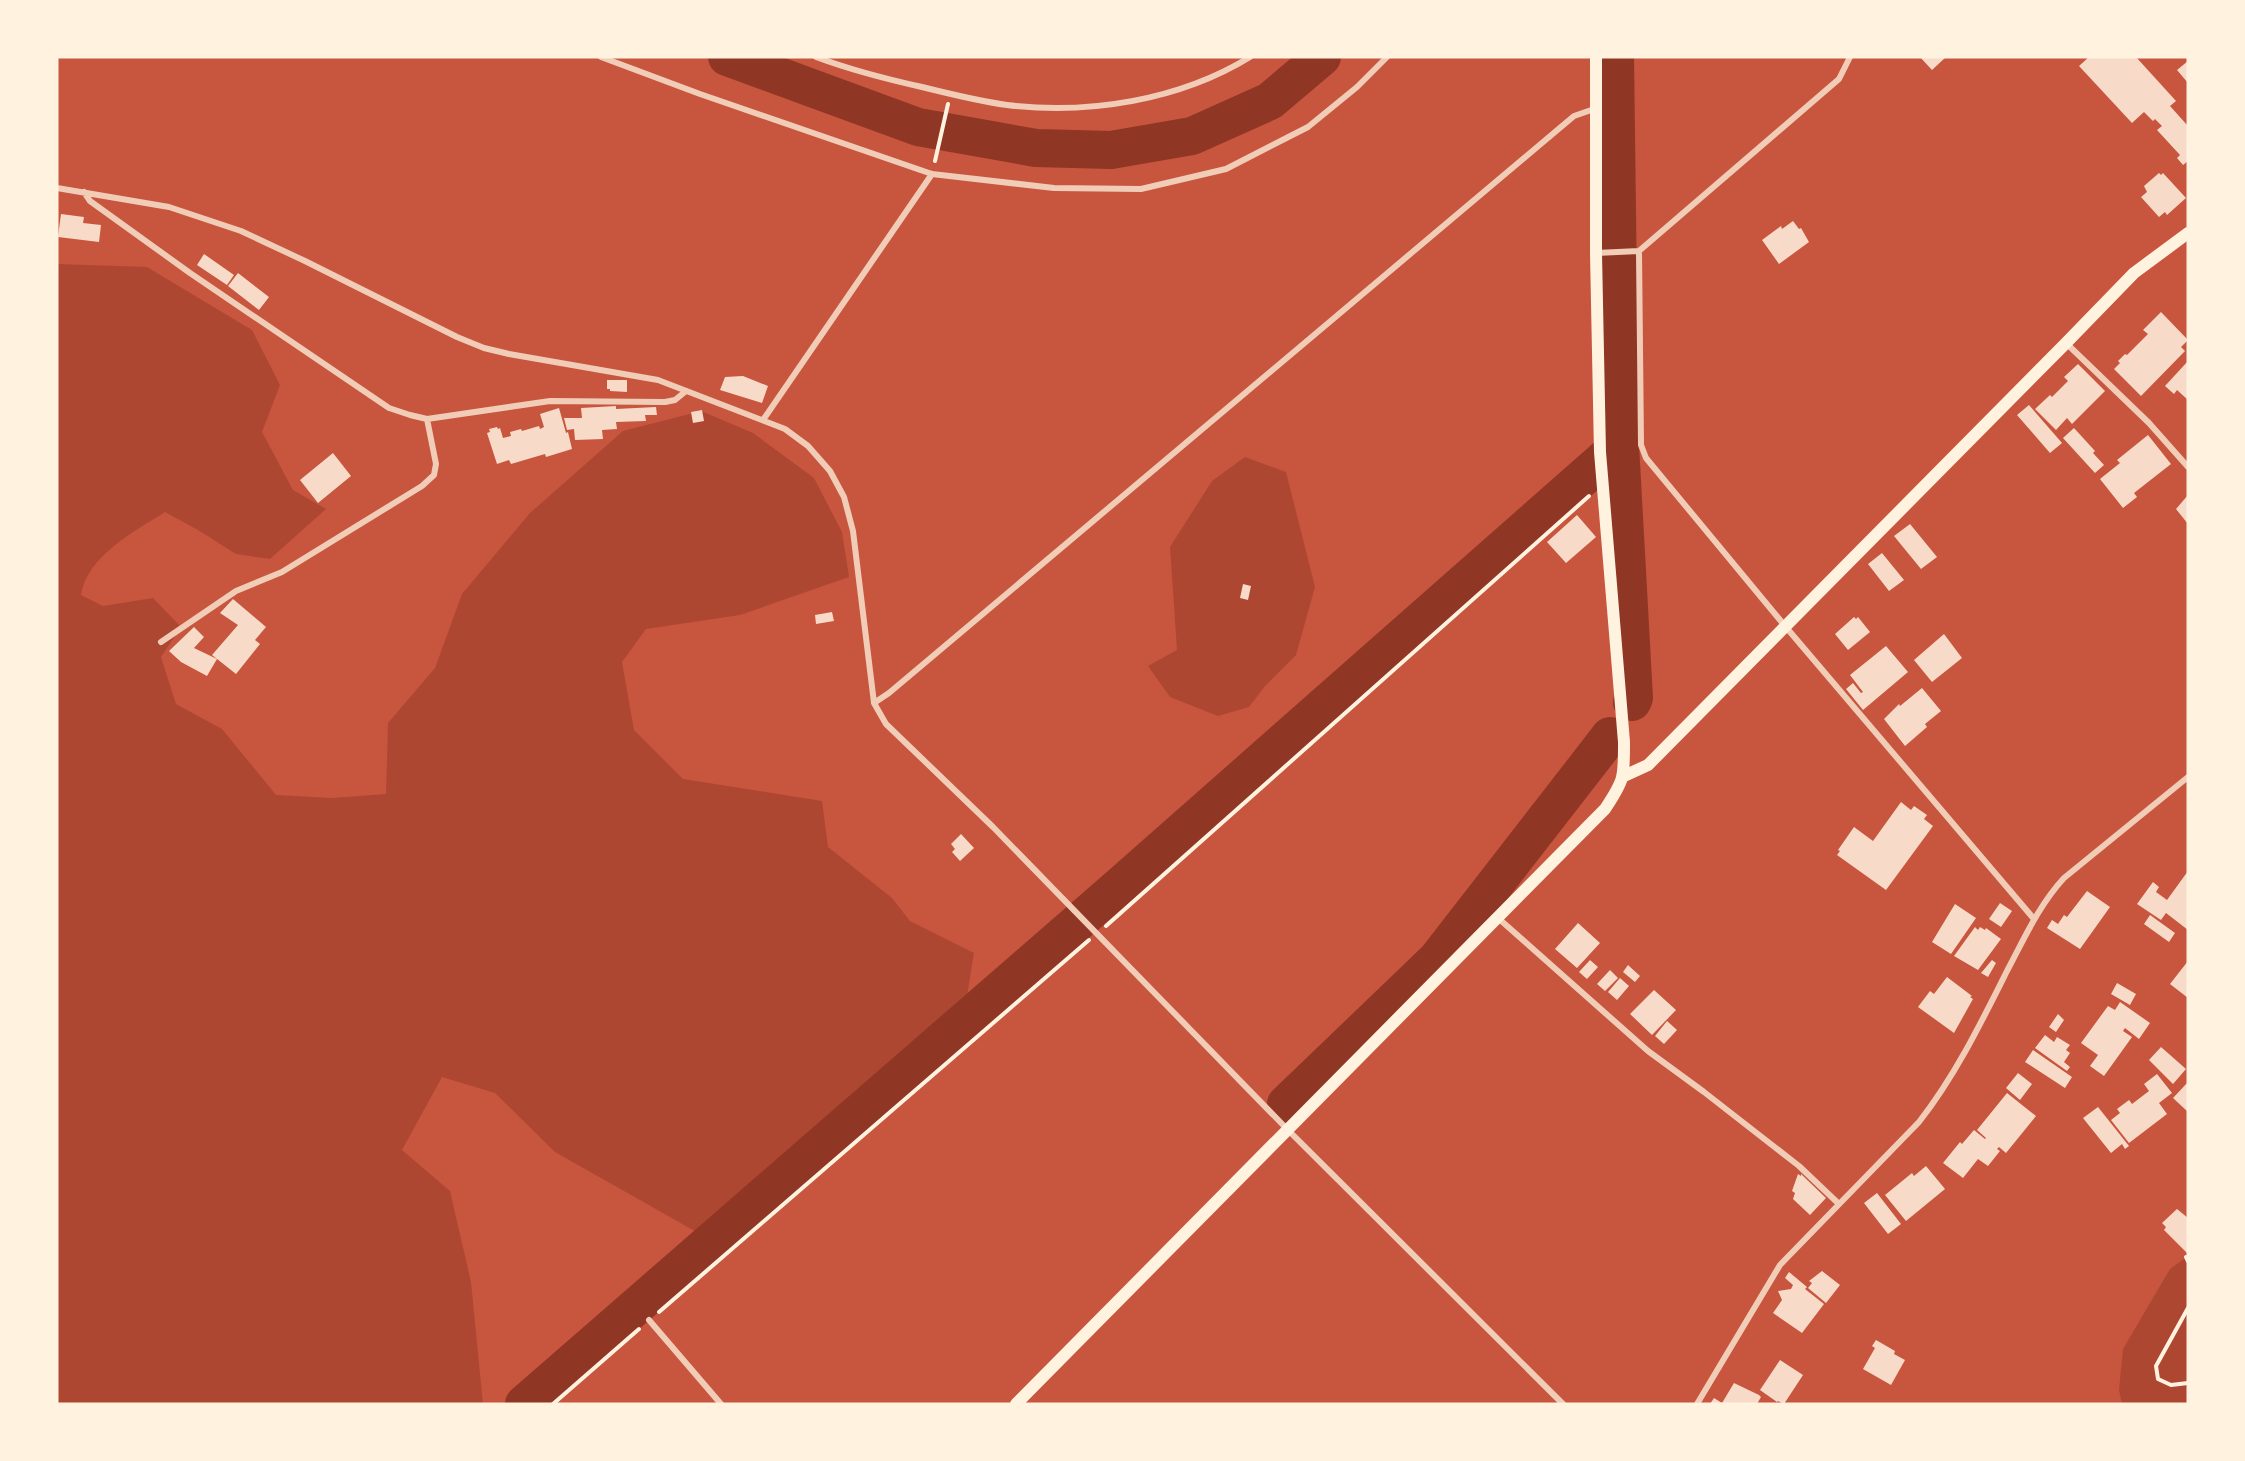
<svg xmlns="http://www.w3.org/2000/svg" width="2245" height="1461" viewBox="0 0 2245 1461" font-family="Raleway,sans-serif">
<rect width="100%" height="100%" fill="#c8553d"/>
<path fill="#ae4732" d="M57,264l90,3 105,63 28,55 -18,47 31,58 33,19 -56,50 -34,-5 -38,-24 -33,-18c-30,19 -78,44 -84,83l22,11 50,-8 28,29 -20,30 15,47 46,25 54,66 56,3 54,-4 2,-71 47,-55 27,-74 68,-81 93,-82 78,-20 52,22 61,45 28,54 7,45 -109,38 -94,14 -24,33 12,68 49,49 139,22 6,46 64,51 18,23 64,32 -8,49 -266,232 -145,-82 -60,-59 -53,-16 -40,73 48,41 21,91 12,122h-426z
M1245,457l41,15 29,115 -19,68 -31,31 -16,21 -31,9 -48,-19 -22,-31 29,-16 -7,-103 42,-66z
M2188,1256v148h-66l-3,-14 4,-41 47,-80z"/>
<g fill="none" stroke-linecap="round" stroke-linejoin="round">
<path stroke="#8f3625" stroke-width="38" d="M727,57l191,70 118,21 75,2 81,-14 78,-35 52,-44
M1615,57l5,388 14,253 -2,4
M1286,1104l151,-145 173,-223
M524,1404l591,-514 505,-445"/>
</g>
<path fill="#f7dbc8" d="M1920,57h26l-14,13z
M2089,57h47l40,44 -6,5 18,20v35l-5,4 -6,-7 3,-3 -23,-25 5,-4 -7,-7 -2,2 -9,-9 -12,11 -53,-57z
M2188,61v22l-11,-13z
M2159,173l2,2 2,-2 23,25 -19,17 -2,-3 -6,5 -18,-20 6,-5 -3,-6z
M61,214l23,3 -1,6 18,2 -2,17 -41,-5z
M1793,221l6,8 2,-1 8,14 -30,22 -17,-24 19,-14 1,3z
M204,254l30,21 -7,10 -30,-20z
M238,273l31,24 -10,13 -31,-24z
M2161,312l27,28 -7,7 4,4 -44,45 -27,-27 6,-6 -2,-2 7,-7 2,1 21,-21 -5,-4z
M2188,361v39l-11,-10 -3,4 -9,-8z
M2078,364l27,27 -33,33 -5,-6 -11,12 -21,-21 15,-14 2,2 16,-16 -4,-4z
M743,376l25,10 -6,17 -42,-13 5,-13z
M607,380h20v12l-17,-1v-2h-3z
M2029,405l33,38 -12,10 -33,-38z
M616,406v3l40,-2 1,8h-12l1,6 -30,1 1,7 -15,1 1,9 -28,1 -1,-11 -7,1 -3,-12h18l-1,-10z
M559,408l7,25 2,-1 4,17 -26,8 -1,-3 -34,10 -2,-4 -12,4 -10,-31 3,-1 -1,-3 8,-2 1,2 2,-1 3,10 8,-2 -1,-4 11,-3 1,2 17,-5 1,3 4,-2 -4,-13z
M702,410l2,11 -11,2 -2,-11z
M2074,428l21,23 -2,2 11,12 -9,8 -32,-35z
M2148,435l23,29 -37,29 3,4 -14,11 -23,-29 20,-16 -3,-3z
M333,453l18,23 -33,27 -18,-23z
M2188,495v29l-12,-15z
M1577,515l19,22 -30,26 -19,-21z
M1910,524l27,33 -16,12 -27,-33z
M1882,553l22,27 -15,11 -21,-27z
M1243,584l8,2 -3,14 -8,-2z
M233,599l33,28 -11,13 5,4 -24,30 -24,-19 26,-30 -18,-12z
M832,612l2,9 -18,3 -1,-9z
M1854,617l2,2 2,-2 12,15 -22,18 -13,-16z
M194,627l10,10 -10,11 23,11 -10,17 -26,-14 -12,-11z
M1944,634l18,24 -30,24 -18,-22z
M1886,646l22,26 -45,38 -17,-21 7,-6 8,10 2,-1 -13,-17z
M1922,688l19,23 -16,13 2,3 -22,19 -21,-27 15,-15 1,2z
M1901,802l10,8 3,-4 13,9 -3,4 9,7 -47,64 -49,-35 3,-4 -2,-1 16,-23 19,14z
M961,834l13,14 -14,13 -8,-9 3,-3 -4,-5z
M2188,871v59l-22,-17 -5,7 -24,-16 16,-22 6,5 -3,5 11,8z
M2087,891l23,16 -30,42 -33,-21 5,-8 6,4 6,-9 3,2z
M2000,903l12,8 -11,16 -12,-8z
M1955,904l21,14 -25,36 -19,-12z
M2150,915l25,18 -6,9 -25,-18z
M1578,923l22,20 -23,25 -22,-19z
M1975,927l3,3 2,-3 5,3 1,-2 15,11 -23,31 -24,-14z
M1590,960l8,7 -11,12 -8,-7z
M1992,960l4,3 -8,14 -7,-4z
M2188,961v37l-18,-14z
M1628,965l12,11 -5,6 -12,-10z
M1610,970l8,8 -13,13 -8,-7z
M1947,977l25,19 -2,1 3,2 -19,34 -36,-26 12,-16 4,3z
M1620,978l9,8 -12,14 -9,-8z
M2117,983l19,11 -6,11 -19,-11z
M1654,990l22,20 -24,25 -22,-21z
M2120,1002l30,21 -11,16 -14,-11 -2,3 9,6 -28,39 -14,-10 8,-11 -17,-12 27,-37 7,4z
M2058,1014l6,6 -8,12 -7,-5z
M1667,1021l10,9 -13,14 -9,-8z
M2045,1035l9,7 3,-5 13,8 -4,5 4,3 -6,9 6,5 -3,4 -32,-23z
M2161,1047l25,22 -13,15 -24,-24z
M2033,1050l39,27 -7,11 -40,-26z
M2018,1073l14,11 -12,16 -14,-12z
M2157,1074l15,19 -13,10 8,11 -38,29 -18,-23 9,-7 -3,-4 12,-9 3,4 17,-13 -5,-7z
M2188,1082v30l-15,-14z
M2007,1093l29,23 -30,37 -7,-6 -2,2 3,2 -12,15 -10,-7 -15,19 -20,-15 17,-21 2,2 12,-14 11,9 1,-1 -9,-8z
M2098,1107l31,39 -4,3 -3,-5 -11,9 -28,-35z
M1926,1166l19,23 -39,32 -21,-26 27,-22 2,3z
M1798,1174l3,2v-2l25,24 -16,17 -17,-16 2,-6 -3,-2z
M1877,1193l24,31 -13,10 -24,-31z
M2177,1209l11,9 -1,35 -23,-23 2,-3 -4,-4z
M1822,1271l18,14 -14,18 -18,-15 4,-5 -3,-2z
M1789,1272l18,15 -2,2 19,15 -22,29 -29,-20 9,-13 -4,-9 13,-2 2,-4 -8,-7z
M1876,1340l19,11 -1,3 11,6 -14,25 -28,-16 12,-21 -3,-2z
M1780,1360l23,15 -19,29 -6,-3 -1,1 -17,-12z
M1734,1383l25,12 2,2 -4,7h-47l4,-6 8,5z"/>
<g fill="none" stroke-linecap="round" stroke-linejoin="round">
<path stroke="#fff3e0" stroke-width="4" d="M935,161l13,-57
M1106,926l483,-430
M2186,1257l2,4
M2188,1308l-32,58 2,13 13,6 17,-2
M659,1312l430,-372
M553,1404l86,-75"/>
<path stroke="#f1ccb7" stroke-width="6" d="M601,57l99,37 232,80 122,14 87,1 85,-20 82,-42 49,-40 30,-30
M816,57c35,13 70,22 106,30 28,7 56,14 85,18 82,10 173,-5 243,-48
M57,188l112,19 72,24 64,30 152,76 27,11 25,6 149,26 127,49 23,17 22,25 14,26 9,34 21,172 12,21 107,103 294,302 276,275
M84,192l6,9 100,72 199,135 21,7 17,4 123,-18 115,1 10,-2 11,-9
M1639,251l2,194 5,13 139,168 249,293
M1596,253l43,-2 200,-172 11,-22
M2066,343l83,80 39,44
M763,420l169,-246
M161,642l75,-51 46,-19 140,-86 12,-11 2,-11 -9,-45
M874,703l15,-10 685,-577 23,-8
M1498,918l150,133 56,41 95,74 40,38
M649,1320l72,84
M1697,1404l83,-139 139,-143c36,-46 62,-99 88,-151 17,-32 32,-66 57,-93l124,-101"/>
<path stroke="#fff3e0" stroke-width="12" d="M1624,776l24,-11 418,-422 68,-70 54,-40
M1016,1404l589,-595c20,-30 19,-32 19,-67l-24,-290 -4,-199v-196"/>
</g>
<rect width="2245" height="1461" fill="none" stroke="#fff3e0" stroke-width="117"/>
</svg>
